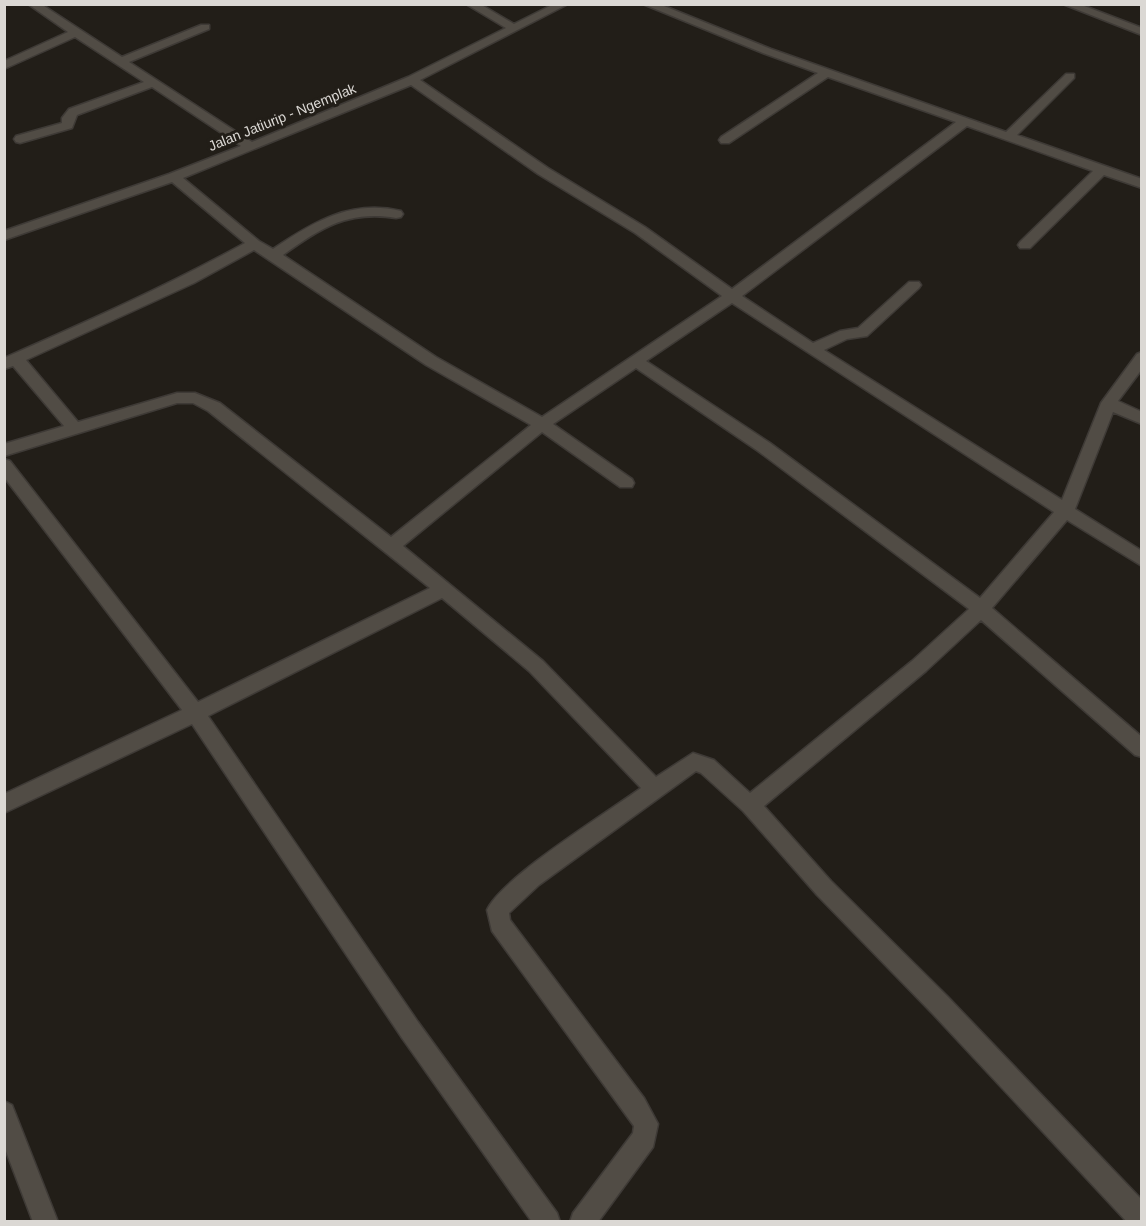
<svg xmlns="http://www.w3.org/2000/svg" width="1146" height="1226" viewBox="0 0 1146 1226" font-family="Arial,sans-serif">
<rect width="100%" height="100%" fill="#221e18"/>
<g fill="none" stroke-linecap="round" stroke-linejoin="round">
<defs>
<path id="minor" d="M28,4h13l81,53 79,-32h8v4l-80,33 123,80 156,-65 98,-49 -40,-24h14l34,20 40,-20h14l-148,76 128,88 97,59 87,62 224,-167 -128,-45 -99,66h-8l-2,-3 2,-3 97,-64 -55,-20 -120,-49h16l112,45 235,83 60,-58h8v4l-57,57 125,44v9l-38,-13 -74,73h-10l-2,-3 2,-3 73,-71 -126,-45 -225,170 71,47 27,-12 18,-3 51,-46h10l2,3 -2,3 -52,48 -20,3 -23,11 238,150 39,-97 36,-49 5,-2v17l-24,32 24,11v12l-29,-12 -38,97 67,42v15l-75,-46 -75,88 150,129v20l-7,-2 -154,-135 -55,51 -162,135 67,75 117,116 194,203v22h-15l-195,-209 -115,-118 -74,-84 -42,-38 -5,-2 -157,114 -30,28 1,7 134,178 14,26 -5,23 -55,75h-28l3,-9 60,-80 1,-7 -142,-195 -5,-21c14,-32 121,-98 154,-122l-112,-117 -87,-73 -234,118 210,306 139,191 3,9h-28l-130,-184 -210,-314 -188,89v-19l178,-84 -178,-233v-18l6,2 188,241 232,-114 -222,-177 -15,-8h-16l-173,53v-12l60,-18 -51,-60 -9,3v-11c82,-36 163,-72 241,-115l-73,-61 -168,58v-9l165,-57 72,-28 -89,-59 -75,28 -5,13 -52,15 -4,-1 -2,-3 2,-3 46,-13v-5l7,-9 75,-27 -69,-45 -71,32v-8l64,-29zM411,85l127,89 97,59 87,63 -180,121 -106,-60 -153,-102c38,-27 65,-45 113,-37l5,-1 2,-3 -2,-3c-50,-12 -88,11 -128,38l-14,-8 -76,-63zM254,250l172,115 105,60 -140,112 -171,-134 -25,-10h-18l-99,29 -52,-62 168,-77zM732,303l322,209 -74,86 -210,-155 -124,-82zM636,368l122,83 211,158 -57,52 -162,132 -36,-33 -21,-7 -37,24 -113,-116 -140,-115 139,-114 78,55h12l2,-4 -2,-4 -79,-55z
M1063,4h16l63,24v7z
M4,1101l8,4 46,117h-25l-29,-76z"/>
</defs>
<use href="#minor" stroke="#3e3a36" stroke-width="3"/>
<use href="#minor" fill="#514c45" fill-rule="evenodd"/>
</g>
<g text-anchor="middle" stroke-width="6" stroke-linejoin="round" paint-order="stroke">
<g font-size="14" fill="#dbd8d4" stroke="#221e18">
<text transform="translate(282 117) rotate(-22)" y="5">Jalan Jatiurip - Ngemplak</text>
</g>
</g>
<rect width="1146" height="1226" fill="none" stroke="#dbd8d4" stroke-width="12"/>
</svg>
